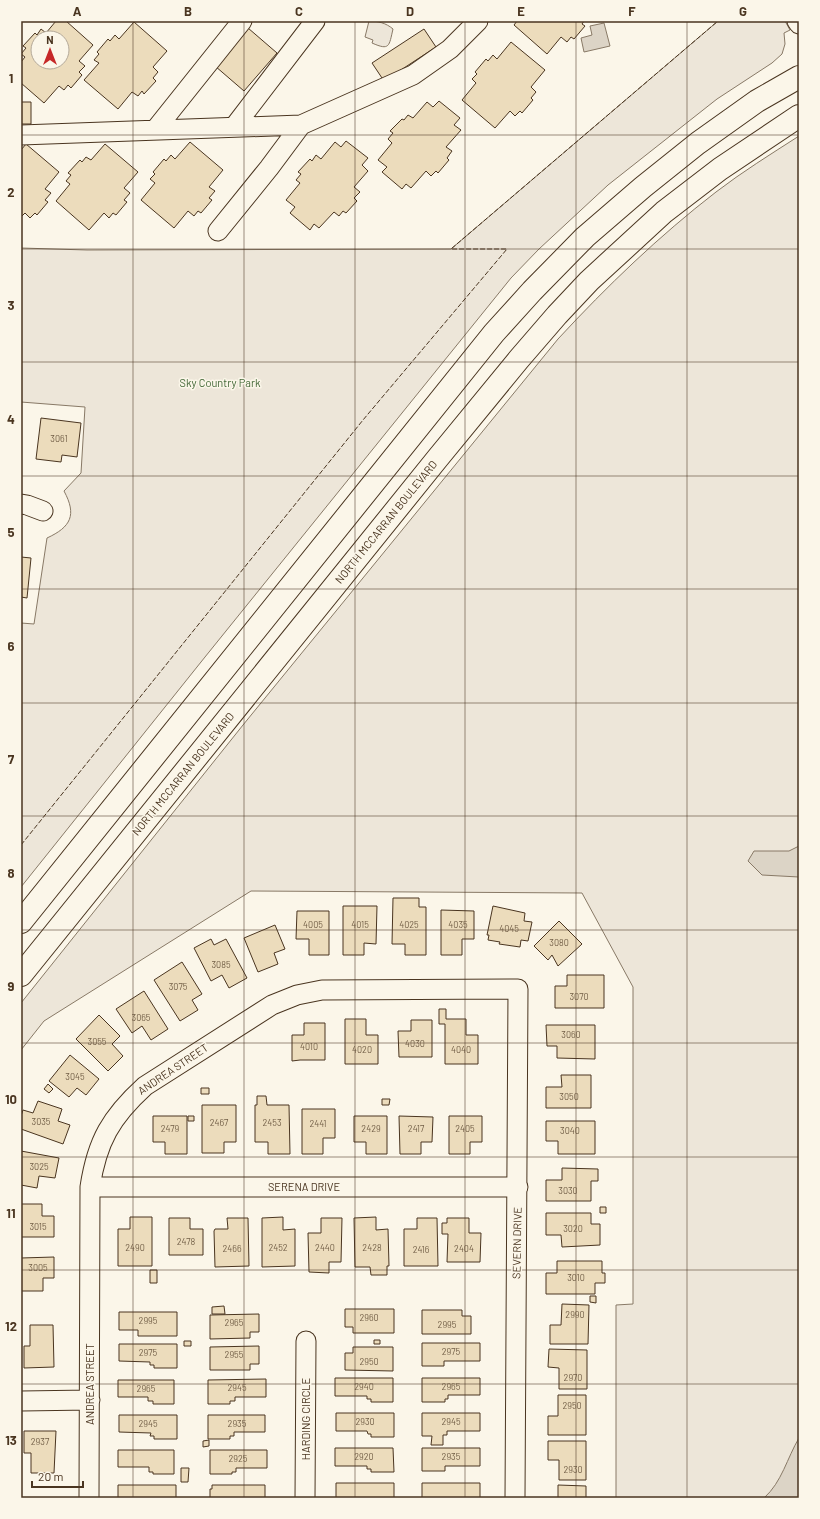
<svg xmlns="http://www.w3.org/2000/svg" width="820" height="1519" viewBox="0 0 820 1519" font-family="Barlow,sans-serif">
<rect width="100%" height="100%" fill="#fbf6e9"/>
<path fill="#ede6d9" stroke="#887966" d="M369,21c9,0 17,2 24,8 -4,17 -3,22 -21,14l1,-3 -8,-3z
M718,21h67l5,9 -6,3 1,11 -3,10 -10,9 -55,36 -109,86 -69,64 -28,29 -306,379 -184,230v-264l13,1 13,-86c24,-11 30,-23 17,-47l17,-18 4,-66 -64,-5v-154l66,2 364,-1z
M799,136v1362h-183v-193l17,-1v-317l-51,-94 -331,-2 -207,130 -23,29v-47l222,-278 315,-386c49,-53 101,-103 158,-147 26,-20 55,-38 83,-56z"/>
<path fill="#dcd4c6" stroke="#887966" d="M604,23l6,23 -26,6 -3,-14 11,-3 -2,-9z
M799,846v31l-37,-2 -14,-14 6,-10h35z
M799,1438v60h-35c18,-16 23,-40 35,-60z"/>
<path fill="#ecdcbc" stroke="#4a3520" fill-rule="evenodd" d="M56,21h10l27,24 -14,16 6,5 -6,6 3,3 -11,13 -3,-3 -4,5 -5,-4 -15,17 -23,-20v-21l4,-5 -4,-3 5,-6 -3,-2 12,-13 2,2 4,-6 5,4zM38,38h24v24h-24z
M517,21h67l-2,3 3,2 -11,13 -3,-2 -4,5 -6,-5 -14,17 -33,-29z
M134,22l33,29 -14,16 5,5 -5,6 3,3 -12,13 -2,-3 -4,5 -6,-4 -14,17 -34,-29 15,-17 -5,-3 5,-6 -2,-2 11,-13 2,2 5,-6 4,4z
M248,28l29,25 -33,38 -29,-25z
M424,29l12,18 -52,34 -12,-18z
M511,42l34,28 -14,17 5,5 -5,6 2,2 -11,13 -2,-2 -5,5 -5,-5 -15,17 -33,-28 14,-17 -4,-4 5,-5 -2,-2 11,-13 2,2 5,-6 4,4z
M439,101l21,17 -6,7 7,5 -15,17 6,4 -5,7 2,2 -11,13 -2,-2 -5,5 -5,-5 -15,17 -5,-4 -4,5 -20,-17 5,-5 -9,-7 14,-17 -4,-4 5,-6 -3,-2 12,-12 2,1 4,-5 5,3 14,-16 6,5z
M21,102h10v22h-10z
M346,141l22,17 -6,7 6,6 -14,16 6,5 -6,6 3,3 -11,12 -3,-2 -4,5 -5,-4 -15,16 -5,-4 -4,6 -20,-17 5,-6 -9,-7 14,-17 -4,-3 5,-6 -3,-2 12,-13 2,2 4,-6 5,4 14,-17 6,5z
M190,142l33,28 -14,17 6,4 -6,7 3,2 -11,13 -3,-2 -4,5 -6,-5 -14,17 -33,-28 14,-17 -5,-4 5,-5 -2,-2 11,-13 2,2 5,-6 4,4z
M26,144l33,28 -14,17 6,4 -6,7 3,2 -11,13 -2,-2 -5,5 -5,-5 -4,4v-67z
M105,144l33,28 -14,16 6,5 -6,7 3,2 -11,13 -3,-2 -4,5 -5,-5 -15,17 -33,-29 14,-17 -4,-3 5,-6 -3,-2 12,-13 2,2 4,-5 5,3z
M41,418l40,5 -4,34 -15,-2 -1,7 -25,-3z
M21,557l10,1 -4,40 -6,-1z
M393,898h26v9h7v48h-21v-11h-13z
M343,906h34l-1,38 -12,-1v12h-21z
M493,906l32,7 -1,8 8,1 -4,19 -7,-1 -1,7 -21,-3 1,-2 -12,-2 1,-5h-2z
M441,910l33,1v28h-12v16h-21z
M297,911h32v44h-20v-16h-13z
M559,921l23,23 -24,22 -6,-11 -4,5 -14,-14z
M275,925l10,24 -11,4 4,11 -20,8 -14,-34z
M211,939l3,6 12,-6 21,39 -18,10 -7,-13 -11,6 -17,-33z
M182,962l20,32 -10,6 6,10 -18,11 -26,-41z
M567,975h37v33h-49v-22h12z
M144,991l24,38 -17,11 -9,-14 -10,7 -16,-24z
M439,1009h7v10h20v16h12v29h-33v-40h-6z
M99,1015l21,21 -8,8 11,12 -15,15 -32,-32z
M345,1019h21v16h12v29h-33z
M411,1020h21v37h-33l-1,-26h13z
M304,1023h21v37h-25l-8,1v-26h12z
M546,1025h49v34l-38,-1v-12h-10z
M70,1055l29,24 -13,16 -9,-7 -8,9 -20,-16z
M561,1075h30v33h-45v-21h16z
M48,1084l5,5 -4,4 -5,-4z
M201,1088h8v6h-8z
M257,1096h9l1,9h22l1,49h-22v-12h-13v-37h2z
M382,1099h8l-1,6h-7z
M38,1101l24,8 -4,12 12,4 -7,19 -42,-15v-13l2,-6 10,3z
M202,1105h34v37h-12v11h-22z
M302,1109h33v29h-12v16h-21z
M153,1116h34v38h-22v-12h-12z
M188,1116h6v5h-6z
M354,1116h33v38h-21v-12h-12z
M399,1116l34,1 -1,25h-11v12h-21z
M449,1116h33v26h-12v12h-21z
M546,1121h49v33h-37v-13h-12z
M21,1151l38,7 -4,20 -16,-2 -2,12 -16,-3z
M562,1168l36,1v12h-7v20h-45v-21h16z
M21,1204h21v12h12v21h-33z
M600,1207h6v6h-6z
M546,1213h45v11h9v21l-38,2 -1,-12h-15z
M130,1217h22v49h-34v-37h12z
M283,1217v13l12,-1v37l-33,1v-49z
M376,1217v13l12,-1 1,37h-2v9h-16l-1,-8h-15l-1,-49z
M169,1218h21v11h13v26h-34z
M227,1218h21l1,48 -34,1 -1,-36 1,-2h13z
M321,1218h21l-1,44h-12v11l-20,-1 -1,-39h13z
M417,1218h20l1,48h-34v-37h13z
M447,1218h22v15h12l-1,29h-33l1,-28h-6v-11h5z
M54,1257v21h-11v13h-22v-33z
M557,1261h45v12h3v10h-10v11h-49v-21h11z
M150,1270h7v13h-7z
M590,1296h6v7l-6,-1z
M562,1304l27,1 -1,39h-38v-19h11z
M224,1306l1,8h-13v-7z
M345,1309h49v24h-41v-6h-8z
M422,1310h40v6h9v18h-49z
M119,1312h58v24h-39v-6h-19z
M259,1314v18h-9v6l-40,1v-24z
M30,1325h23l1,42 -30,1v-22h6z
M374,1340h6v4h-6z
M184,1341h7v5h-7z
M422,1343h58v18h-36v5h-22z
M119,1344h58v24h-23v-3h-4v-3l-31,-1z
M259,1346v18h-9v6h-40v-23z
M353,1347h40v24l-48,-1v-17h8z
M549,1349l38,1v39h-28v-21l-11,-1z
M335,1378h58v24h-22v-3h-4v-3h-32z
M422,1378h58v17h-32v4h-3v3h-23z
M266,1379v18h-31v4h-5v3h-22v-24z
M118,1380h56v24h-21v-3h-5v-4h-30z
M558,1395h28v40h-38v-19h10z
M336,1413h58v24h-23v-3h-3l-1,-3h-31z
M422,1413h58v18h-33v4h-4v10h-12l1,-9h-10z
M119,1415h58v24h-23v-3h-4l1,-3 -32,-1z
M208,1415h57v17h-31v4h-4v3h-22z
M24,1431h32l-2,42h-23v-20h-7z
M209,1440v6l-6,1v-6z
M548,1441h38v39h-27v-20h-11z
M335,1448h58l1,24h-23v-3h-4v-3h-32z
M422,1448h58v18h-35v5h-23z
M118,1450h56v24h-21v-2h-4v-5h-31z
M210,1450h57v18h-31v4h-4v2h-22z
M181,1468h8l-1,14h-7z
M336,1483h58v15h-58z
M422,1483h58v15h-58z
M118,1485h58v13h-58z
M212,1485h53v13h-55v-9h2z
M558,1485l28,1v12h-28z"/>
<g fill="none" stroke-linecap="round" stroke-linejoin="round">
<defs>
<path id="minor" d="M797,21l2,3
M234,127l81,-106
M155,130l87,-109
M21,135l280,-10
M218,231l51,-63 32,-43 112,-50 37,-26 28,-28
M21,504l6,1 16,6
M90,1187h428
M21,1401l69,-1
M89,1498l1,-311c7,-46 21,-70 55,-101l127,-81 25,-10 25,-5 196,-1 -3,509
M305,1498l1,-157"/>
<path id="major" d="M21,922l473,-589 38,-42 53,-54 58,-50 55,-44 59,-42 42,-24
M21,975l416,-516 82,-100 38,-44 32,-34 75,-69 56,-43 79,-53"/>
</defs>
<use href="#minor" stroke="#4a3520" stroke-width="21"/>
<use href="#major" stroke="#4a3520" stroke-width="24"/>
<use href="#minor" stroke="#fbf6e9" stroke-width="19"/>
<use href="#major" stroke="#fbf6e9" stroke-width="22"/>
<path stroke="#4a3520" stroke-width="1" stroke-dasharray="5 2" stroke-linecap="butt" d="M21,845l342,-425 144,-171h-56l267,-228"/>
</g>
<path fill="none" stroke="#4a3520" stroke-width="1" stroke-opacity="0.55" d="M133,21v1477M244,21v1477M355,21v1477M465,21v1477M576,21v1477M687,21v1477M21,135h778M21,249h778M21,362h778M21,476h778M21,589h778M21,703h778M21,816h778M21,930h778M21,1043h778M21,1157h778M21,1270h778M21,1384h778"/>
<g text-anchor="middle" stroke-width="3" stroke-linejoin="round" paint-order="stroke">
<g font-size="9" fill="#725f47">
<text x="59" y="442">3061</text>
<text x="313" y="928">4005</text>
<text x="360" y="928">4015</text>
<text x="409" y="928">4025</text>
<text x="458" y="928">4035</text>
<text x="509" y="932">4045</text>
<text x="559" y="946">3080</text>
<text x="221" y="968">3085</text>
<text x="178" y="990">3075</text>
<text x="579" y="1000">3070</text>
<text x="141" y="1021">3065</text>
<text x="571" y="1038">3060</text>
<text x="97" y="1045">3055</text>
<text x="415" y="1047">4030</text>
<text x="309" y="1050">4010</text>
<text x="362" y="1053">4020</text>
<text x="461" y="1053">4040</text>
<text x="75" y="1080">3045</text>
<text x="569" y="1100">3050</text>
<text x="41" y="1125">3035</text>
<text x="219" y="1126">2467</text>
<text x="272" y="1126">2453</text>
<text x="318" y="1127">2441</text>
<text x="170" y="1132">2479</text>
<text x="371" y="1132">2429</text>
<text x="416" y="1132">2417</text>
<text x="465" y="1132">2405</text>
<text x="570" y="1134">3040</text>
<text x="39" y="1170">3025</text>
<text x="568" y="1194">3030</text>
<text x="38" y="1230">3015</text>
<text x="573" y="1232">3020</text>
<text x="186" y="1245">2478</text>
<text x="135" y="1251">2490</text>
<text x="278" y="1251">2452</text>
<text x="325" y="1251">2440</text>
<text x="372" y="1251">2428</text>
<text x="232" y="1252">2466</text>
<text x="464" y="1252">2404</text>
<text x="421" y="1253">2416</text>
<text x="38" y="1271">3005</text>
<text x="576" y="1281">3010</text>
<text x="575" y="1318">2990</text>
<text x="369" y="1321">2960</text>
<text x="148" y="1324">2995</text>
<text x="234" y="1326">2965</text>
<text x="447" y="1328">2995</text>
<text x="451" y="1355">2975</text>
<text x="148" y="1356">2975</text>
<text x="234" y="1358">2955</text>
<text x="369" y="1365">2950</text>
<text x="573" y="1381">2970</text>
<text x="364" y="1390">2940</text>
<text x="451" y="1390">2965</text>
<text x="237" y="1391">2945</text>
<text x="146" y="1392">2965</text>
<text x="572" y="1409">2950</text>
<text x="365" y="1425">2930</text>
<text x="451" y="1425">2945</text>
<text x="148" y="1427">2945</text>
<text x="237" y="1427">2935</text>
<text x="40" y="1445">2937</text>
<text x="364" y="1460">2920</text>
<text x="451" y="1460">2935</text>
<text x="238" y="1462">2925</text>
<text x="573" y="1473">2930</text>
</g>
<g font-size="11" fill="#436837" stroke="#fbf6e9">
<text x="220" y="387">Sky Country Park</text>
</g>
<g font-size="11" fill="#4a3520" stroke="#fbf6e9">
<text transform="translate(386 522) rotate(-51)" y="4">NORTH MCCARRAN BOULEVARD</text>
<text transform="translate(183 774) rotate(-51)" y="4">NORTH MCCARRAN BOULEVARD</text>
<text transform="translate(173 1069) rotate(-34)" y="4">ANDREA STREET</text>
<text x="304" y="1191">SERENA DRIVE</text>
<text transform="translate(517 1243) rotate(-89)" y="4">SEVERN DRIVE</text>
<text transform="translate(90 1384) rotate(-90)" y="4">ANDREA STREET</text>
<text transform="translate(306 1419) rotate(-90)" y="4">HARDING CIRCLE</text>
</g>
</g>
<rect width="820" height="1519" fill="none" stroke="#fbf6e9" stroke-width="44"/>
<g transform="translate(50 50)"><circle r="19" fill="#fbf6e9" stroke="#b4a999"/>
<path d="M0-3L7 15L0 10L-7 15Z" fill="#c62828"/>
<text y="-6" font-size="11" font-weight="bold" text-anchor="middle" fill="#4a3520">N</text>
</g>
<path d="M32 1481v6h51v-6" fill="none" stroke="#4a3520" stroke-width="2"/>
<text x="38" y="1481" font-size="12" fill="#4a3520" stroke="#fbf6e9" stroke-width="3" paint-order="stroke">20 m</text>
<rect x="22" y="22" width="776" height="1475" fill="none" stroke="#4a3520" stroke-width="1.5"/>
<g font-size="13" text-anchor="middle" font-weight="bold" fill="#4a3520">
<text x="77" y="16">A</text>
<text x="188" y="16">B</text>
<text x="299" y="16">C</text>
<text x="410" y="16">D</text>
<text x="521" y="16">E</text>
<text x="632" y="16">F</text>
<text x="743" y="16">G</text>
<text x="11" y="83">1</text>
<text x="11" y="197">2</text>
<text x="11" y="310">3</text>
<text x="11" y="424">4</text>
<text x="11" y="537">5</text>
<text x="11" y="651">6</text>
<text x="11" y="764">7</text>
<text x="11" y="878">8</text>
<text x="11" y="991">9</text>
<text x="11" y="1104">10</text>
<text x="11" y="1218">11</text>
<text x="11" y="1331">12</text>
<text x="11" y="1445">13</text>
</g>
</svg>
